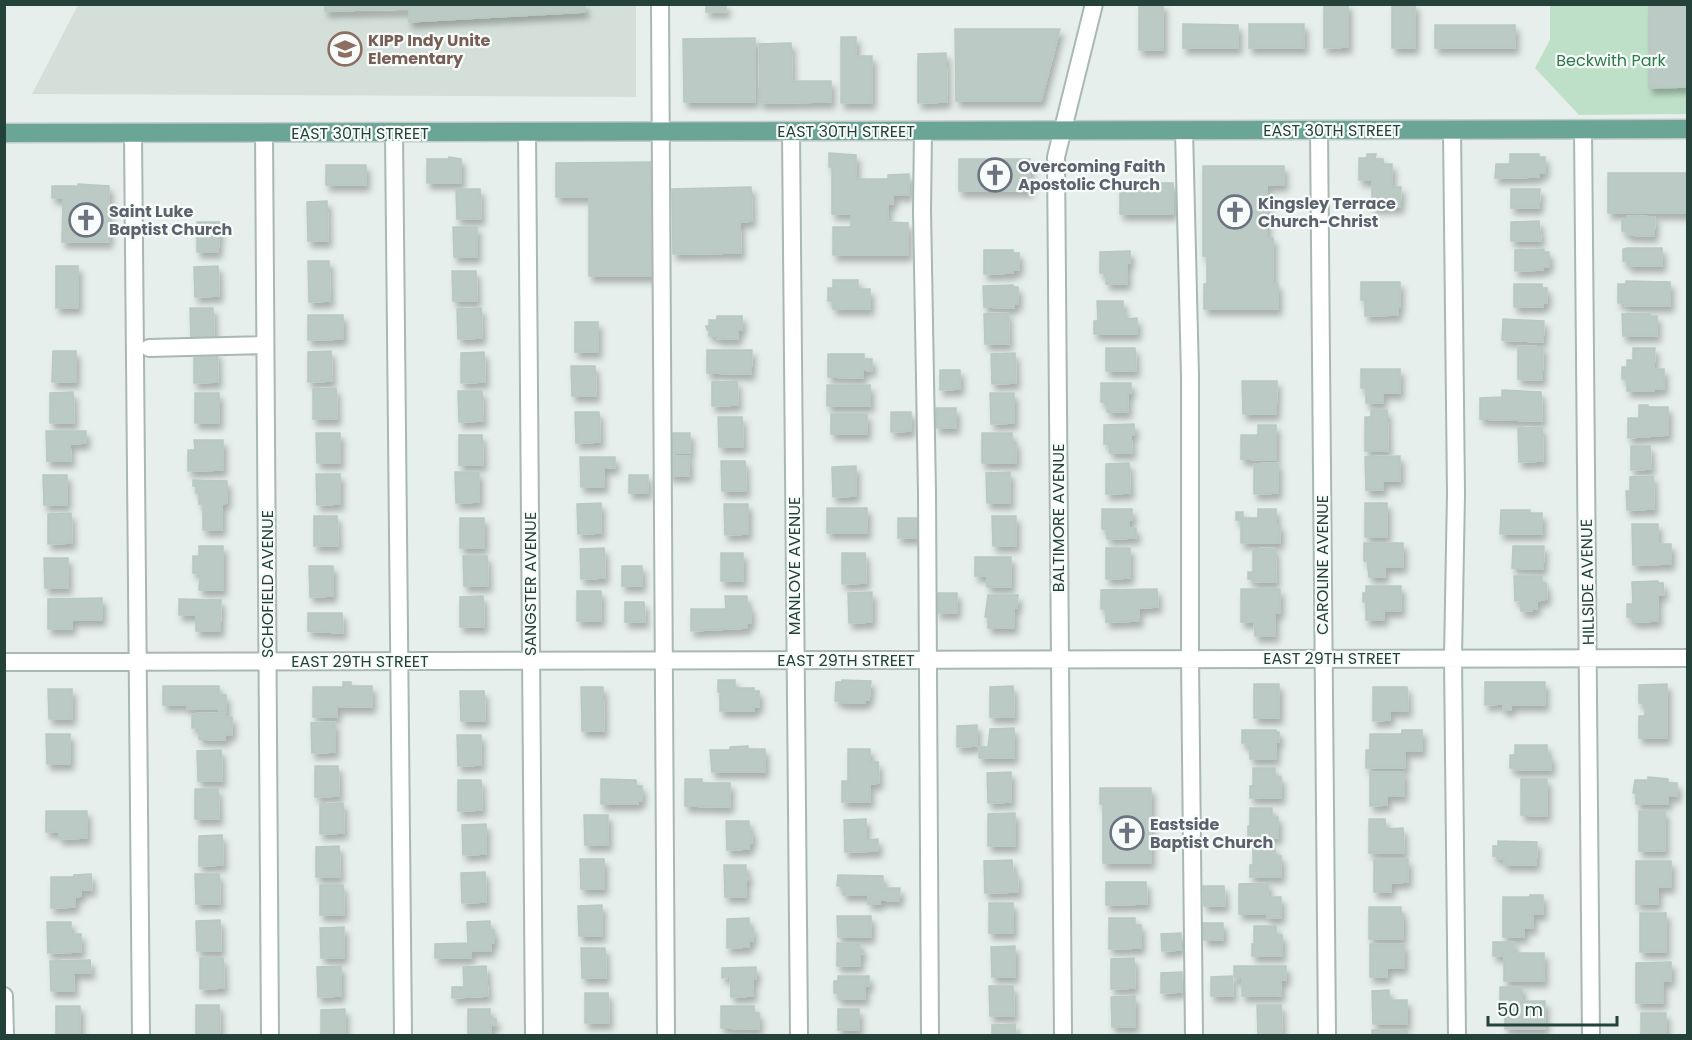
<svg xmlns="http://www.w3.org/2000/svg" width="1692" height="1040" viewBox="0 0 1692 1040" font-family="Poppins,sans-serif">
<defs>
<filter id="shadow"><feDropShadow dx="3.5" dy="6" stdDeviation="3" flood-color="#0004"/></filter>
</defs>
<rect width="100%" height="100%" fill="#e6efeb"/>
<path fill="#d4dfda" d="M78,5h558v92l-604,-3z"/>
<path fill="#bfe0c8" d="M1550,5h137v109l-108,1 -44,-47 15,-28z"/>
<path fill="#bbcac4" stroke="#b8c9c2" stroke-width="1.5" filter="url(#shadow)" d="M325,4h259l1,8 -176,10v-13l-84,2z
M706,4h20v8h-20z
M1139,4h24v46h-24z
M1324,4h24v43l-24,1z
M1392,4h23v44h-23z
M1649,4h39v83l-39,1z
M1183,24l55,1v23h-55z
M1249,24h55v24h-55z
M1435,25h80v23h-80z
M955,29h105l-19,72h-85z
M841,37h15v19h16v47h-31z
M755,38v64h-71l-1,-63z
M791,43l1,38h39v21l-71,1 -1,-59z
M946,53l1,49 -29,1v-49z
M829,153l27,2v24h32v-4l21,-1v21h-16v9h-5v18l20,1v32h-75v-28h18v-13h-19v-47h-3z
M1367,154h9l-1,5h8v5h9v23h9l-1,20 -28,1v-28h-13v-22h8z
M1510,154h29v3h6v16h-6v4l-44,1 1,-14h14z
M449,157l12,2v24h-34v-24h22z
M959,159h71v32h-71z
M652,162l1,114h-64v-79h-33v-34z
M326,165h40v20h-40z
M1203,166h81v19h-17v53h6v46h5v25h-74v-25h3v-28h-4z
M1608,173h80v40h-80z
M1120,183h53v31h-53z
M78,184l31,2v56h-47l1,-44h-11v-12h26z
M751,187l1,34 -12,1 1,31 -68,1 -1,-65z
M456,189h24l1,30h-24z
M1511,189h29l-1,19h-28z
M327,201l1,40h-20l-1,-39z
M1627,216l28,1 -1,19 -27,-1v-4h-5v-12h5z
M1539,221l2,20h-30v-19z
M197,222h23l-2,30h-21z
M453,227h24v30h-23z
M1627,248h35v18h-34v-5h-5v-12z
M1544,249v3h5v15h-6v3l-28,1v-21z
M984,250h29v3h6v17h-6v3l-29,1z
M1130,251v12h-3v21h-21v-11h-6v-21z
M308,261h21l1,40 -21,1z
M56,266h22v42h-22z
M218,266l1,30 -24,1 -1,-30z
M452,271h24l1,30h-24z
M833,280h25v9h12v20h-37v-8h-5v-13h5z
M1626,281l44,1v24h-45v-3h-7v-19h8z
M1361,282h39v25h-2v8l-33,1v-16h-4z
M1514,284h28v4h5v15h-4v4h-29z
M1013,285v2h5v17h-4v4l-30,-1 -1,-21z
M1097,301h26v12h3v6l11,-1v16h-43v-13h4z
M190,308h23l1,30h-23z
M481,308l1,30 -24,1 -1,-30z
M1008,313l1,31h-24l-1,-30z
M1650,313v3h7v20h-34l-1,-22z
M308,315h35v24l-35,1z
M717,316h25v14h-4v9h-21v-3h-8v-6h-2l-1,-4h3v-6h8z
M1503,319l41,2 -1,21 -41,-2z
M575,322h23v30h-23z
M1518,346l25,1 -1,33 -24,-1z
M1106,348h29l1,23h-30z
M1633,348h22l-1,21h10v20h-10v2h-27v-12h-5v-12h5v-7h6z
M707,350h45l-1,24 -44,-1z
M53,351h23v31h-24z
M331,351l1,30 -24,1v-30z
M217,352l1,30 -24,1v-30z
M484,352l1,30 -24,1v-30z
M1015,353l1,30 -24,1 -1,-30z
M828,354h36v5h8v12l-9,-1v8l-35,-1z
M571,366h24l1,30h-24z
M1361,369h39v24h-17v10h-17v-15h-5z
M940,370h20v19l-20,1z
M737,381l1,24 -26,1v-24z
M1242,381h35l-1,33h-33z
M1101,383h30v10h-3v19h-21v-10h-6z
M827,385h43v21h-43z
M336,388l1,31h-24v-30z
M1502,390l39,2 1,29 -62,-2v-21l22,-1z
M458,391h24l1,30 -24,1z
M73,392l1,31h-24v-30z
M195,393h24v30h-24z
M990,393h24v30l-23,1z
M1639,405h9v2h20v28l-40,3v-20h11z
M936,408h20v20h-20z
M1371,410h16l1,41h-23v-34h6z
M575,412h24l1,30 -24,1z
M891,412h20v19l-20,1z
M831,414h36v20h-36z
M718,417h24l1,30h-24z
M1134,424v11h-3l1,18h-22l-1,-9h-5v-19z
M1258,425h18v35l-35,-1v-24h17z
M1542,427l1,34 -24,1 -1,-34z
M46,431h40v12l-16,1 1,17h-24z
M316,433h24v30h-23z
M670,433h20v20h-20z
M982,433h30v9h4v21h-34z
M459,435h23l1,30h-24z
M194,440h29v30l-35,1v-21h7z
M1631,446h19l1,23 -20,1z
M669,456h20v20h-20z
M1400,456v25h-17v9h-17l-1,-33z
M580,457h35v11h-11v19h-23z
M721,461h24l1,30h-24z
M1129,463l1,30 -24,1v-30z
M1278,463v30l-24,1v-30z
M856,466v30l-23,1 -1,-30z
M455,472h24v30l-23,1z
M1010,472v31h-23l-1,-30z
M316,474h24v30l-23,1z
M43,475h24v30h-23z
M629,475h19v18h-19z
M1653,476l1,33 -27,1 -1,-19h4v-14z
M193,480l34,1v22l-5,1v26h-19v-26h-4v-11h-3v-7h-3z
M601,503v30l-23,1 -1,-30z
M1365,503h22v34h-22z
M724,504h24v30l-23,1z
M827,508h40v25h-40z
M1102,509h30v11h-3v8h7v10l-29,1v-10h-5z
M1258,509h18v16h4v18h-39v-23h-5v-8h7v6h15z
M1501,510h29v3h12v21h-42z
M71,513l1,30 -24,1v-30z
M314,516h23l1,30h-24z
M992,516h24v30h-23z
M460,518h24v30h-24z
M898,518h20v20h-20z
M1632,524h26v20h13v20l-38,1z
M1364,543h39v24h-18v10h-16l-2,-16h-3z
M199,546h24v44h-24l1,-17h-7v-17h6z
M1513,546h31l-1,23 -31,-1z
M604,548l1,30 -24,1 -1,-30z
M1106,548h24v30l-24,1z
M1275,548l1,34h-23v-3h-5v-7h5v-23z
M721,553h22v28h-22z
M842,553h23l1,30 -24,1z
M463,556h24l1,30h-24z
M975,557h36v30h-24v-11h-12z
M44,558h24v30h-23z
M309,566h24v30l-23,1z
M622,566h20v20h-20z
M1514,576h28v7h4l1,16 -10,2v8h-5v2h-11v-11l-6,1z
M1658,581v2h5l1,12h-6v26l-25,1 -1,-5h-5v-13h6l-1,-22z
M1366,586h35v25h-17v9h-18v-18h-3v-9h3z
M1157,589l1,18 -19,1v13l-33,1v-13h-5v-19z
M1241,589h39v24h-5v23h-20l-1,-14h-13z
M577,591h24v30h-24z
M872,592v30l-23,1 -1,-30z
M937,593h20v20h-20z
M988,595h30l-1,13h-3v20h-26v-11h-3z
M483,596l1,31h-24v-30z
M725,596h22v11h4v16h-4v5l-56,3v-22h35z
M102,598v22h-30v9h-24v-30z
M179,599l42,1 -1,31h-24v-16h-17z
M625,602h19l1,20h-20z
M308,613h34l1,20 -35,-2z
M718,680h17v8h19v3h5v16h-5v4h-34v-19h-2z
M842,680l29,1 -2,19h-4v3h-23v-2h-7l1,-19h6z
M343,682h8v4h21v21h-35v10h-24v-30h30z
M1485,682h60v23h-34v5h-8v-6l-18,1z
M1254,684h25v34h-25z
M1667,684v54h-28v-22h6v-13h-6v-18z
M163,686h56v9h7v17h-7v-3h-32v-4h-24z
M1013,686l1,31h-24v-30z
M581,687h22l1,44h-22z
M1373,687h34l1,24h-18v9l-17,1z
M48,689h24v30h-23z
M460,691h24l1,30h-24z
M198,713l27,1v3h7v18h-7v5l-26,-1v-11h-7v-13z
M335,722v30l-23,1 -1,-30z
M977,725v21l-20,1v-21z
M1014,728v30h-35v-11h9l2,-18z
M1242,730h34v2h3v10l-3,-1v18h-26v-10h-2v-6h-6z
M1402,730h20v21h-17v17h-39v-18h4v-16h32z
M46,734h24v30h-23z
M457,735h24v30l-23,1z
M1515,745h32v11h4v14h-37v-2h-4v-13h5z
M748,746v3h17v23h-53l-2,-22h20v-3z
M848,749h22v13h8l1,21 -9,1v18h-28v-21h6z
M221,750l1,31h-24l-1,-30z
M315,766h23l1,30 -24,1z
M1253,768h22v9h6v21h-31v-12h3z
M1011,772v30l-23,1 -1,-30z
M1370,772h34v24h-17v9l-17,1z
M1648,777l20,2v4h9v13h-9v8h-32v-11h-3l2,-13h13z
M601,779l35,1v6h6v15h-4v3h-37z
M685,779h17v4h28v24l-45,-1z
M1521,779h26v37l-26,-1z
M458,780h23l1,30 -24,1z
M1100,788h51v75h-48v-59h-3z
M195,789h23l1,30h-24z
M343,803l1,30 -24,1v-30z
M1250,808h22v9h6v21h-30v-12h2z
M46,811h41v27l-28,1v-7h-13z
M1639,811h26v40h-26z
M1015,813v33h-27v-32z
M584,815h24v30h-23z
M866,819v21l12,-1v12l-33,1 -1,-32z
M1369,819h16l1,10 17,-1 1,25h-35z
M726,821h23v10l3,-1v13l-3,1v5l-22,1z
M486,824v30l-23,1 -1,-30z
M222,835l1,30 -24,1v-30z
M1498,841l39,1 -1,23h-32v-6h-7v-3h-4v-10h5z
M339,846l1,31h-24v-30z
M1253,847h22v9h6v21h-31v-12h3z
M580,859h24v30h-23z
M1374,859h34v23l-17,1v9h-17z
M1012,860l1,13h4l1,19 -33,1 -1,-32z
M1636,861h35v26h-13v17h-22z
M724,865h22v10h3v4l-3,1v17h-21z
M485,872l1,30 -24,1 -1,-30z
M91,874l1,16h-11v6l-6,1v10l-24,1v-31h23v-2z
M195,874h24l1,30h-24z
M838,875l45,1v10h-3v2h20l-1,13 -19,-1v4h-12v-9h-25v-9h-6z
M1106,882h40l1,22 -41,1z
M1268,883v14h13v21h-14v-4h-28v-30z
M320,885h23l1,30h-24z
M1203,886h21l1,20h-21z
M1530,895h13v19h-10v14h-9v9h-21v-40h27z
M989,903h24v30h-24z
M602,905v31h-23l-1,-30z
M1369,907h32v7h2v25h-34z
M1640,913h26v39h-26z
M837,916h34v21h-33z
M749,918v10h4v13h-4v6l-22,1v-29z
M1109,918h26v7h6v23l-32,1z
M220,920l1,31h-24l-1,-30z
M490,921v9h4v13h-3v8h-20v7h-36v-14l33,-1 -1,-21z
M47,922h24v12h10v18l-33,1z
M1203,923h20v17h-19z
M1254,926h22v9h6v21h-30v-12h2z
M344,927v31h-23l-1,-30z
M1181,933v17l-19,1 -1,-17z
M1493,942h21v11h30v28h-40v-25h-11z
M837,943h23v7h3v4h-3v12h-23z
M1370,944h34v24h-17v9h-17z
M1015,946v31h-23l-1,-30z
M581,948h24l1,30h-24z
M200,958h23l1,30 -24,1z
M1134,958l1,30 -24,1v-30z
M90,960l1,13h-17v18h-23l-1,-30z
M1671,962v19h-8v22h-27v-40z
M341,966v30l-23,1 -1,-30z
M486,966l2,30 -36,2v-11h12l-1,-20z
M1234,966h52v14h-5v16h-39v-18h-8z
M756,967v12h-3v17l-22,1 -1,-20 -8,1v-10z
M1182,972v20l-21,1v-20z
M838,976h31v10h-4v13h-27v-6h-4v-12h4z
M1232,976l1,20h-22v-19z
M989,986h24l1,30h-24z
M1500,987h22v14h23v28h-40v-20l-5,-4z
M1389,990v10h18v24h-34l-1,-33z
M585,993h23l1,30h-24z
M1135,996v31h-23l-1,-30z
M196,1005h23l1,30h-24z
M1257,1005h24l1,30 -24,1z
M56,1006h24v30h-24z
M721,1006h33v7h5v16l-38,-1z
M345,1009v27h-24v-26z
M468,1009h22v10h6v6h-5v9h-23z
M838,1009h21v21h-21z
M1641,1013h25v23h-25z
M1015,1024l1,12h-24v-11z
M1372,1030h35v6h-35z"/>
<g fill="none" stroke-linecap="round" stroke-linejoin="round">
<defs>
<path id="minor" d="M660,4l6,1032
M1583,129l8,907
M1184,130l6,246v283l4,377
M1319,130l8,906
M1452,130l4,363 -3,165 4,378
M923,131l-1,79 5,282 3,544
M394,132l9,904
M527,132l7,904
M791,132l8,904
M133,133l8,903
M264,133l6,903
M149,348l116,-3
M4,662l1684,-4
M4,996l1,40
M1063,1036l-7,-879 38,-153"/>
<path id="major" d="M4,133l1684,-4"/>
</defs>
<use href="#minor" stroke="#a8b8b2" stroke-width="20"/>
<use href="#major" stroke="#c2cac8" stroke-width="21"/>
<use href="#minor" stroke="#fff" stroke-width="16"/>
<use href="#major" stroke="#6aa596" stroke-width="18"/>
</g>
<defs>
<symbol id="school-ring" viewBox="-11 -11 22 22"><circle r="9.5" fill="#f7fbf9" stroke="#8d6e63" stroke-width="1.5"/><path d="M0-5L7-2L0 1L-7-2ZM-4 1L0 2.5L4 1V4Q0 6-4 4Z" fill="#8d6e63"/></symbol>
<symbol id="church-ring" viewBox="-11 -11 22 22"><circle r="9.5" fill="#f7fbf9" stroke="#6b7280" stroke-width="1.5"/><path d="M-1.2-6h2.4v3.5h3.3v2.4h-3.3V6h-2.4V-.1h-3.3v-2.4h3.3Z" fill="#6b7280"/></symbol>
</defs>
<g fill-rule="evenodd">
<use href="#school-ring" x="326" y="30" width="38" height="38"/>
<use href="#church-ring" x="976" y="156" width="38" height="38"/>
<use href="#church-ring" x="1216" y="193" width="38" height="38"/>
<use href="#church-ring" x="67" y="201" width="38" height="38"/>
<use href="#church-ring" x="1108" y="814" width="38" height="38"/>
</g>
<g text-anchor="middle" stroke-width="4.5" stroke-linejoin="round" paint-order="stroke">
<g font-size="16" font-weight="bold" fill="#785e54" stroke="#f7fbf9" text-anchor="start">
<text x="368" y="46">KIPP Indy Unite<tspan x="368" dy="18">Elementary</tspan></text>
</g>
<g font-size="16" fill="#2d7a4b" stroke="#f7fbf9">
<text x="1611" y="66">Beckwith Park</text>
</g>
<g font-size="16" fill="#24423a" stroke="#f7fbf9">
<text x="1332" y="136">EAST 30TH STREET</text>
<text x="846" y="137">EAST 30TH STREET</text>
<text x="360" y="139">EAST 30TH STREET</text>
<text transform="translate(1058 518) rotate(-90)" y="6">BALTIMORE AVENUE</text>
<text transform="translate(1322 565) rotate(-90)" y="6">CAROLINE AVENUE</text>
<text transform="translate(794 566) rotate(-90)" y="6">MANLOVE AVENUE</text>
<text transform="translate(1587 582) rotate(-91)" y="6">HILLSIDE AVENUE</text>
<text transform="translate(267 584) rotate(-90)" y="6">SCHOFIELD AVENUE</text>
<text transform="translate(530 584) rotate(-90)" y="6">SANGSTER AVENUE</text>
<text x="1332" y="664">EAST 29TH STREET</text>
<text x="846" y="666">EAST 29TH STREET</text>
<text x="360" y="667">EAST 29TH STREET</text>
</g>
<g font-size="16" font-weight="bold" fill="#5b616d" stroke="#f7fbf9" text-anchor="start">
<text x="1018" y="172">Overcoming Faith<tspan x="1018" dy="18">Apostolic Church</tspan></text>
<text x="1258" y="209">Kingsley Terrace<tspan x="1258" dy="18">Church-Christ</tspan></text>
<text x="109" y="217">Saint Luke<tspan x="109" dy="18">Baptist Church</tspan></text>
<text x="1150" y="830">Eastside<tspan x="1150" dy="18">Baptist Church</tspan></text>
</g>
</g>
<rect width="1692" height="1040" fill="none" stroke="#24423a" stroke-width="12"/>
<path d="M1488 1016v9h129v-9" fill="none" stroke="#24423a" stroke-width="3"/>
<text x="1497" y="1016" font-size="18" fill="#24423a" stroke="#f7fbf9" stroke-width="4.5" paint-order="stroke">50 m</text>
</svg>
